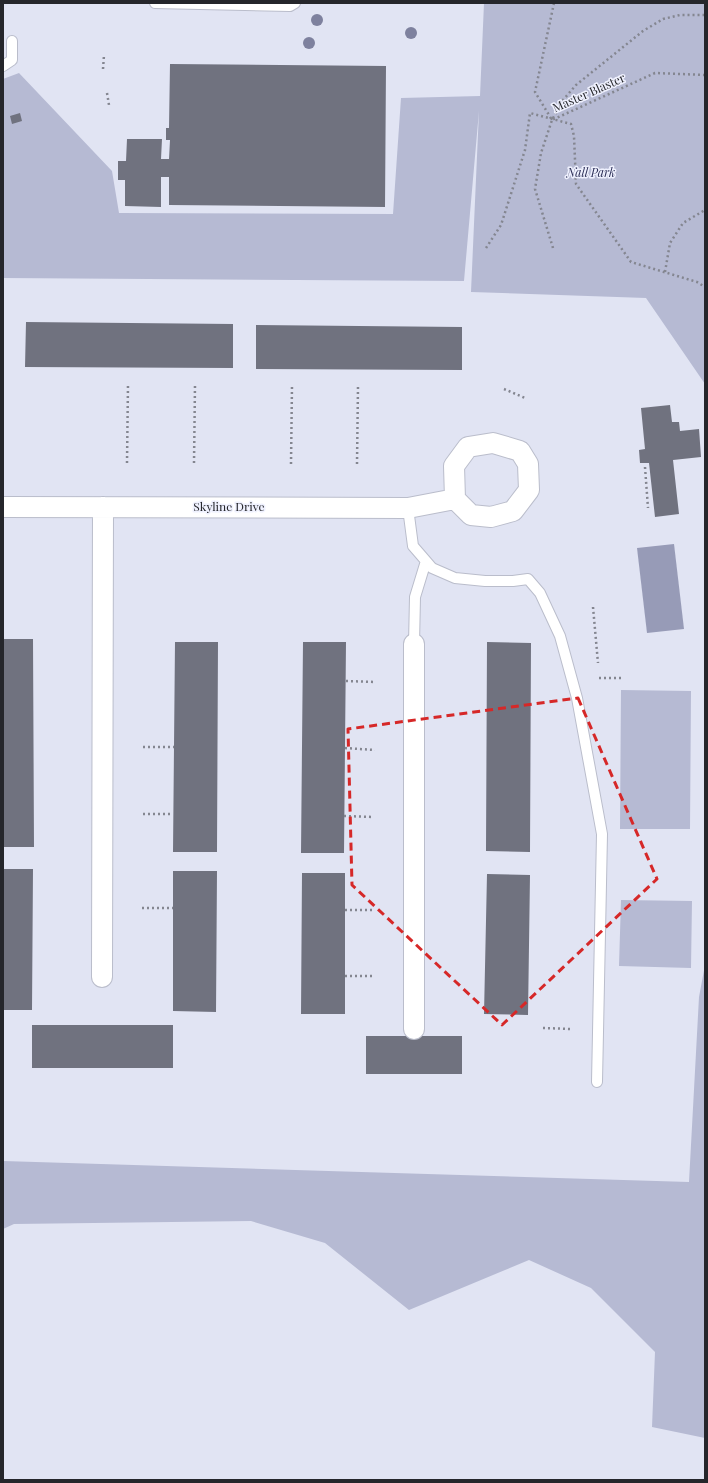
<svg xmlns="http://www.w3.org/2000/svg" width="708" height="1483" viewBox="0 0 708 1483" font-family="'Playfair Display',serif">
<rect width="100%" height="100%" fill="#e1e4f3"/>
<path fill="#b6bad3" d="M484,3h221v381l-59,-86 -175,-6 8,-181 -15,170 -461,-3v-199l16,-6 93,98 7,42 274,1 8,-116 79,-2z
M621,690l70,1 -1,138h-70z
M621,900l71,1 -1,67 -72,-2z
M705,965v473l-53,-11 3,-75 -64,-64 -62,-28 -120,50 -84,-67 -74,-22 -237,3 -11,5v-68l686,21 10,-185z"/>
<path fill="#979bb7" d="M674,544l10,85 -37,4 -10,-85z"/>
<path fill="#70727f" d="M170,64l216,2 -1,141 -216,-2v-28h-8v30l-36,-1v-26h-7v-19h8l1,-22h35l-1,20h8l1,-19h-4v-12h3z
M20,113l2,8 -10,3 -2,-8z
M26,322l207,2v44l-208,-1z
M256,325l206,2v43l-206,-1z
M670,405l2,17h7l1,9 19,-2 2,28 -28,3 6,54 -24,3 -6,-54h-9l-1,-13 6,-1 -4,-41z
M3,639h30l1,208h-31z
M175,642h43l-1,210h-44z
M303,642h43l-2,211h-43z
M487,642l44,1 -1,209 -44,-1z
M3,869h30l-1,141h-29z
M173,871h44l-1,141 -43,-1z
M302,873h43v141h-44z
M487,874l43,1 -2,140 -44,-1z
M32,1025h141v43h-141z
M366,1036h96v38h-96z"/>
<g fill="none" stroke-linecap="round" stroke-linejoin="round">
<defs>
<path id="service" d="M155,3l135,3 5,-3
M3,66l9,-6v-19
M408,508l5,38 19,22 23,10 30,3h28l15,-2 12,14 20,43 17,62 25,136 -5,248
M414,644l1,-47 11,-36"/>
<path id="minor" d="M493,443l27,8 8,13 1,26 -16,21 -22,6 -20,-2 -16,-16 -1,-33 14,-19z
M3,507l405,1 47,-9
M102,977l1,-470
M414,1029v-385"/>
</defs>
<use href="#service" stroke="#babdcb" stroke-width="12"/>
<use href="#minor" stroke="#babdcb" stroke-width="22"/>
<path stroke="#848690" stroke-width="2.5" stroke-dasharray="2 3" stroke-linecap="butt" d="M554,3l-19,89 17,28 103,-47 50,2
M103,69l1,-14
M107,93l2,12
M486,248l15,-23 24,-75 5,-37 41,11 3,12 2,48 55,78 66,20 8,5
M553,248l-18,-59 6,-36 11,-33 11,-20 13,-15 67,-54 20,-12 17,-4h25
M665,272l5,-29 13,-20 22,-13
M504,389l21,9
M127,463l1,-79
M194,463l1,-78
M291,464l1,-79
M357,464l1,-78
M645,467l3,41
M593,607l5,56
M599,678h23
M346,681l29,1
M143,747h31
M345,748l30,2
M143,814h30
M344,816l30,1
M142,908h31
M345,910h28
M345,976h28
M543,1028l28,1"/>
<use href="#service" stroke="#fff" stroke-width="10"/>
<use href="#minor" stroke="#fff" stroke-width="20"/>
</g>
<g fill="#7e819e">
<circle cx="317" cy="20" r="6"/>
<circle cx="411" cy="33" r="6"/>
<circle cx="309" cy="43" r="6"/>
</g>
<path fill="none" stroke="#d62828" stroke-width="3" stroke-dasharray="8 5" stroke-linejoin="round" d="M578,698l79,181 -155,146 -150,-140 -4,-156z"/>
<g text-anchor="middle" stroke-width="3" stroke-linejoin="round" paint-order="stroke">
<g font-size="12" fill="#25262b" stroke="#eff1fe">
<text transform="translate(589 93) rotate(-24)" y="4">Master Blaster</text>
<text x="229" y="511">Skyline Drive</text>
</g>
<g font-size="12" font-style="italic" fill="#2d3058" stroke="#eff1fe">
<text x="591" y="177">Nall Park</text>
</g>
</g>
<rect width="708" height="1483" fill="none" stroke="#25262b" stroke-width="8"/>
</svg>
